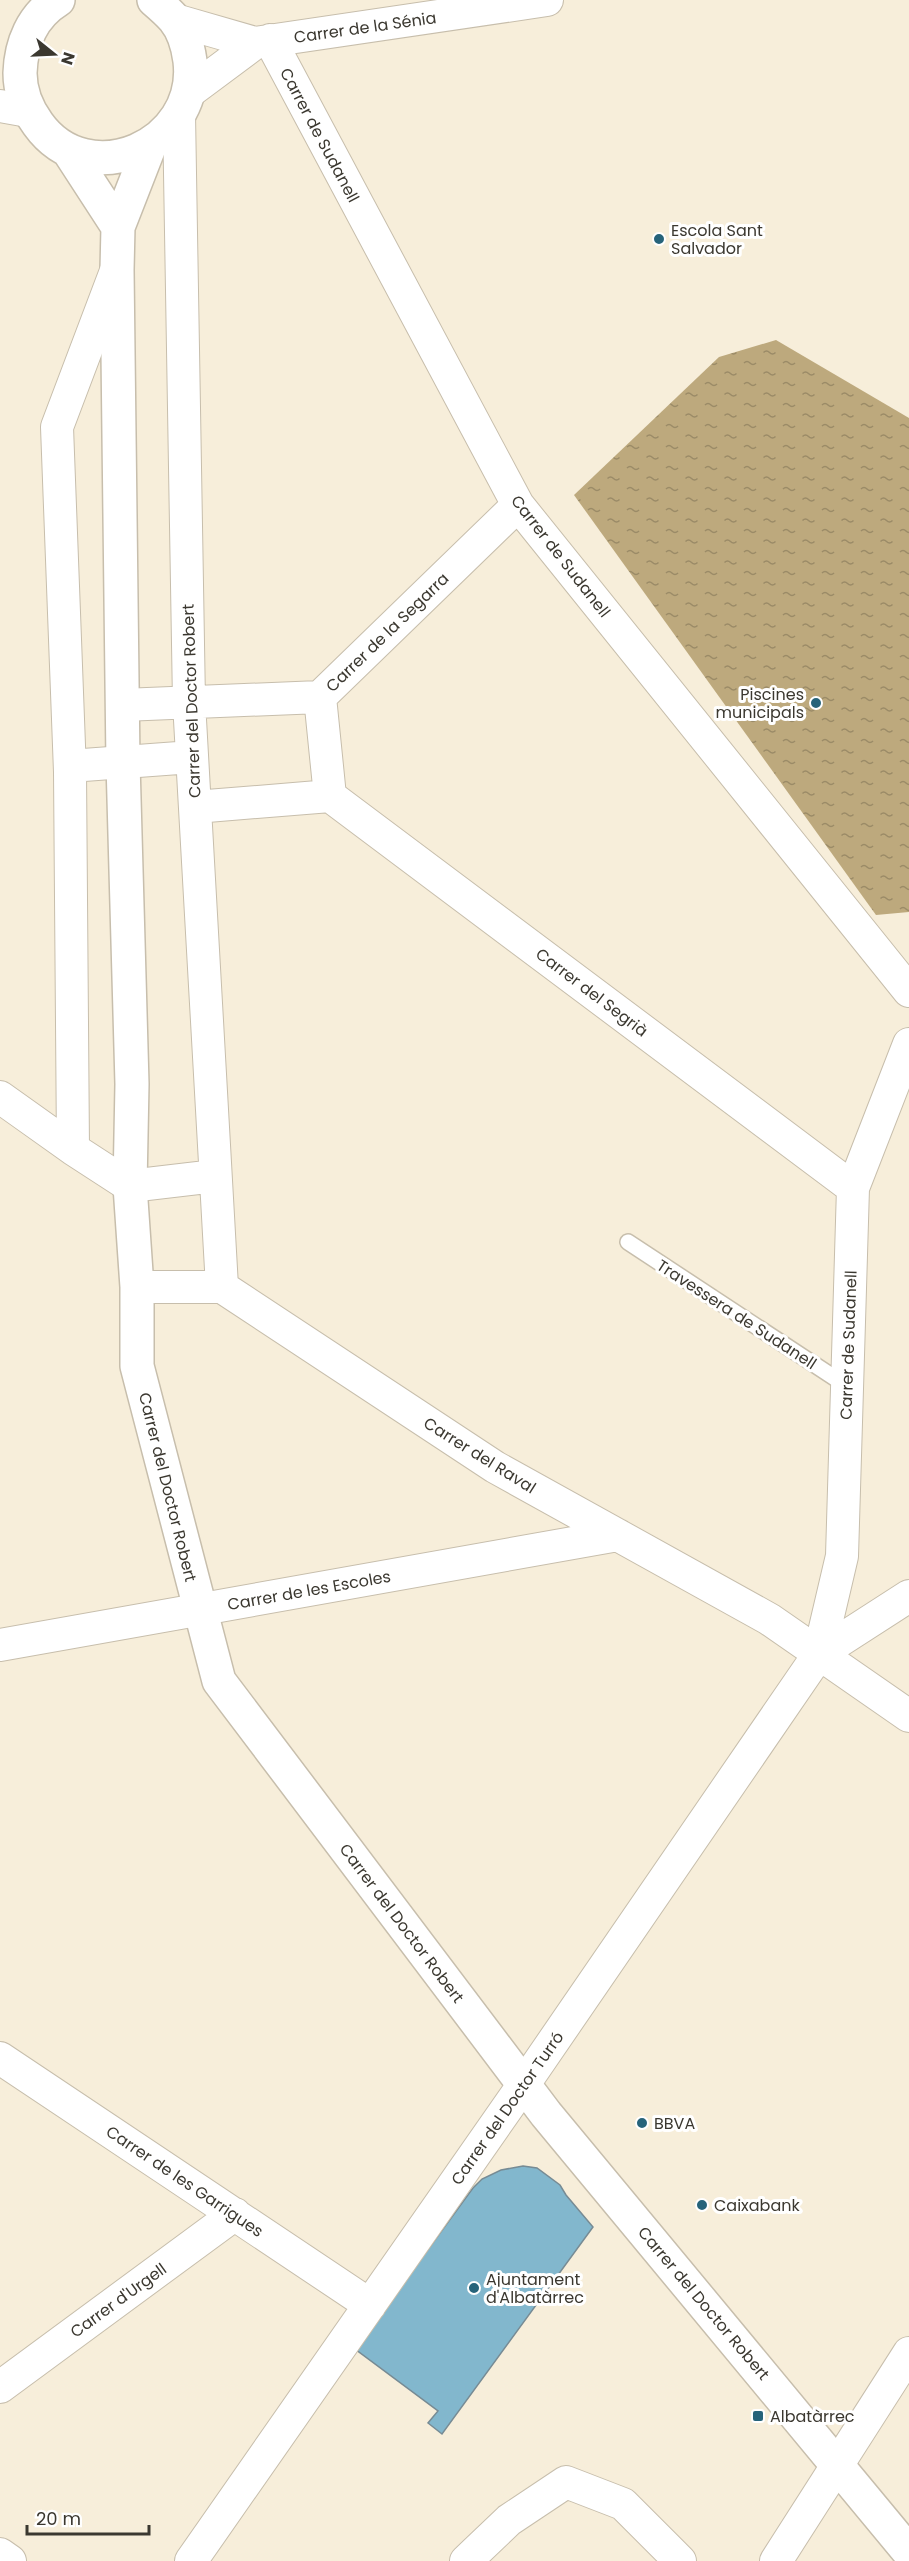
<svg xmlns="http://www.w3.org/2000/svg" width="909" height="2561" viewBox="0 0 909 2561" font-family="Poppins,sans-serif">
<defs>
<pattern id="water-ripples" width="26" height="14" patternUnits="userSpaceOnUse" patternTransform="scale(1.5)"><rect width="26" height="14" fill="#bda97d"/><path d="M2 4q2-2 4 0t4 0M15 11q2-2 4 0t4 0" fill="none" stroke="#9b8b67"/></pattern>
</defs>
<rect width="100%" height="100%" fill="#f7eeda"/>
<path fill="url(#water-ripples)" d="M776,340l133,78v494l-33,3 -302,-420 145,-138z"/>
<path fill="#82b7cd" stroke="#778b94" stroke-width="1.5" d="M523,2166l14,2 23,17 6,10 27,32 -151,207 -14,-11 10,-12 -83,-62 118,-161 9,-9 19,-9z"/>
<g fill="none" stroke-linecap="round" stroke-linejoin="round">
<defs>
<path id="lane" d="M628,1242l219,144"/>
<path id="street" d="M175,20l80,23
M270,40l248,465 391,486
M188,93l67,-50 292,-43
M0,106l28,5
M179,114l10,588 33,585
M116,271l-59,156 13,345 3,377 57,37 85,-10
M123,705l197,-8 198,-192
M70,766l122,-9
M330,796l523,392
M195,807l135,-11 -10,-99
M0,1097l73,52
M137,1287h85l273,180 274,152 140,97
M0,1645l618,-110
M819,1654l90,-58
M0,2058l370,247
M0,2387l235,-173
M0,2554l10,7
M191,2561l333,-477 295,-430 23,-98 11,-368 56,-144
M466,2561l43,-41 57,-38 57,22 57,57
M776,2561l133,-208"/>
<path id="secondary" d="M58,0c-26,16 -37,44 -38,73 0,19 7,36 18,51 50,70 162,22 152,-63 -2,-15 -6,-30 -16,-42 -6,-7 -13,-13 -20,-19
M150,145l-32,82 -1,43 6,493 9,321 -2,102 7,101v79l82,315 327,433 363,438
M68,150l50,77"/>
</defs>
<use href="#lane" stroke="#c7beac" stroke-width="18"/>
<use href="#street" stroke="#c7beac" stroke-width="34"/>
<use href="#secondary" stroke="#c7beac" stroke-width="36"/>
<use href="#lane" stroke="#fff" stroke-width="15"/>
<use href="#street" stroke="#fff" stroke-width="32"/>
<use href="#secondary" stroke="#fff" stroke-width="33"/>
</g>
<g fill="#26637a" stroke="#fff" stroke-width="2">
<circle cx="659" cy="239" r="6"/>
<circle cx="816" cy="703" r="6"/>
<circle cx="642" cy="2123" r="6"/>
<circle cx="702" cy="2205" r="6"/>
<circle cx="474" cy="2288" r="6"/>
<rect x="752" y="2410" width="12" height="12" rx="3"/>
</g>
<g text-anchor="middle" stroke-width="6" stroke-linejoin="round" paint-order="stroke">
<g font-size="16" fill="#3b3830" stroke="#fff">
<text transform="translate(365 27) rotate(-8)" y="6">Carrer de la Sénia</text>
<text transform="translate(320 135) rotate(62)" y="6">Carrer de Sudanell</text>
<text transform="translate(561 556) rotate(52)" y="6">Carrer de Sudanell</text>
<text transform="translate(387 632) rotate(-44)" y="6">Carrer de la Segarra</text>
<text transform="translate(191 701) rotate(-92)" y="6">Carrer del Doctor Robert</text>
<text transform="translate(592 992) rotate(37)" y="6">Carrer del Segrià</text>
<text transform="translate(737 1314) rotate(33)" y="6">Travessera de Sudanell</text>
<text transform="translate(848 1345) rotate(-88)" y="6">Carrer de Sudanell</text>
<text transform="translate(480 1455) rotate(32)" y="6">Carrer del Raval</text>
<text transform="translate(168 1487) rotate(76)" y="6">Carrer del Doctor Robert</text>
<text transform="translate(309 1590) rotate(-10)" y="6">Carrer de les Escoles</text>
<text transform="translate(402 1923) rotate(53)" y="6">Carrer del Doctor Robert</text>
<text transform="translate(507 2108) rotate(-55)" y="6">Carrer del Doctor Turró</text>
<text transform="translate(185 2181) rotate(34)" y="6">Carrer de les Garrigues</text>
<text transform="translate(118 2300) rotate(-36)" y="6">Carrer d'Urgell</text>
<text transform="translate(704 2303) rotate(50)" y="6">Carrer del Doctor Robert</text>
</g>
<g font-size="16" fill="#3b3830" stroke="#fff" text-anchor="start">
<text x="671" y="236">Escola Sant<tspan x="671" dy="18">Salvador</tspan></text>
<text x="804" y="700" text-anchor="end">Piscines<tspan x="804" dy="18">municipals</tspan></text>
<text x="654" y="2129">BBVA</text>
<text x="714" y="2211">Caixabank</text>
<text x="486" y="2285">Ajuntament<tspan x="486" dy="18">d'Albatàrrec</tspan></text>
<text x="770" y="2422">Albatàrrec</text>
</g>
</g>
<g transform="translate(54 54) rotate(108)" stroke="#ffffff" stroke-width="4.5" paint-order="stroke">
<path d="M0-4.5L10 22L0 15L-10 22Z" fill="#3b3830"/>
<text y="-9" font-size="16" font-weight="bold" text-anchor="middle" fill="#3b3830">N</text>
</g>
<path d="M27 2525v9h122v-9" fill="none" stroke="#3b3830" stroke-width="3"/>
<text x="36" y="2525" font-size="18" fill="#3b3830" stroke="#ffffff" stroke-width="4.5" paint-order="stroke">20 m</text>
</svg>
